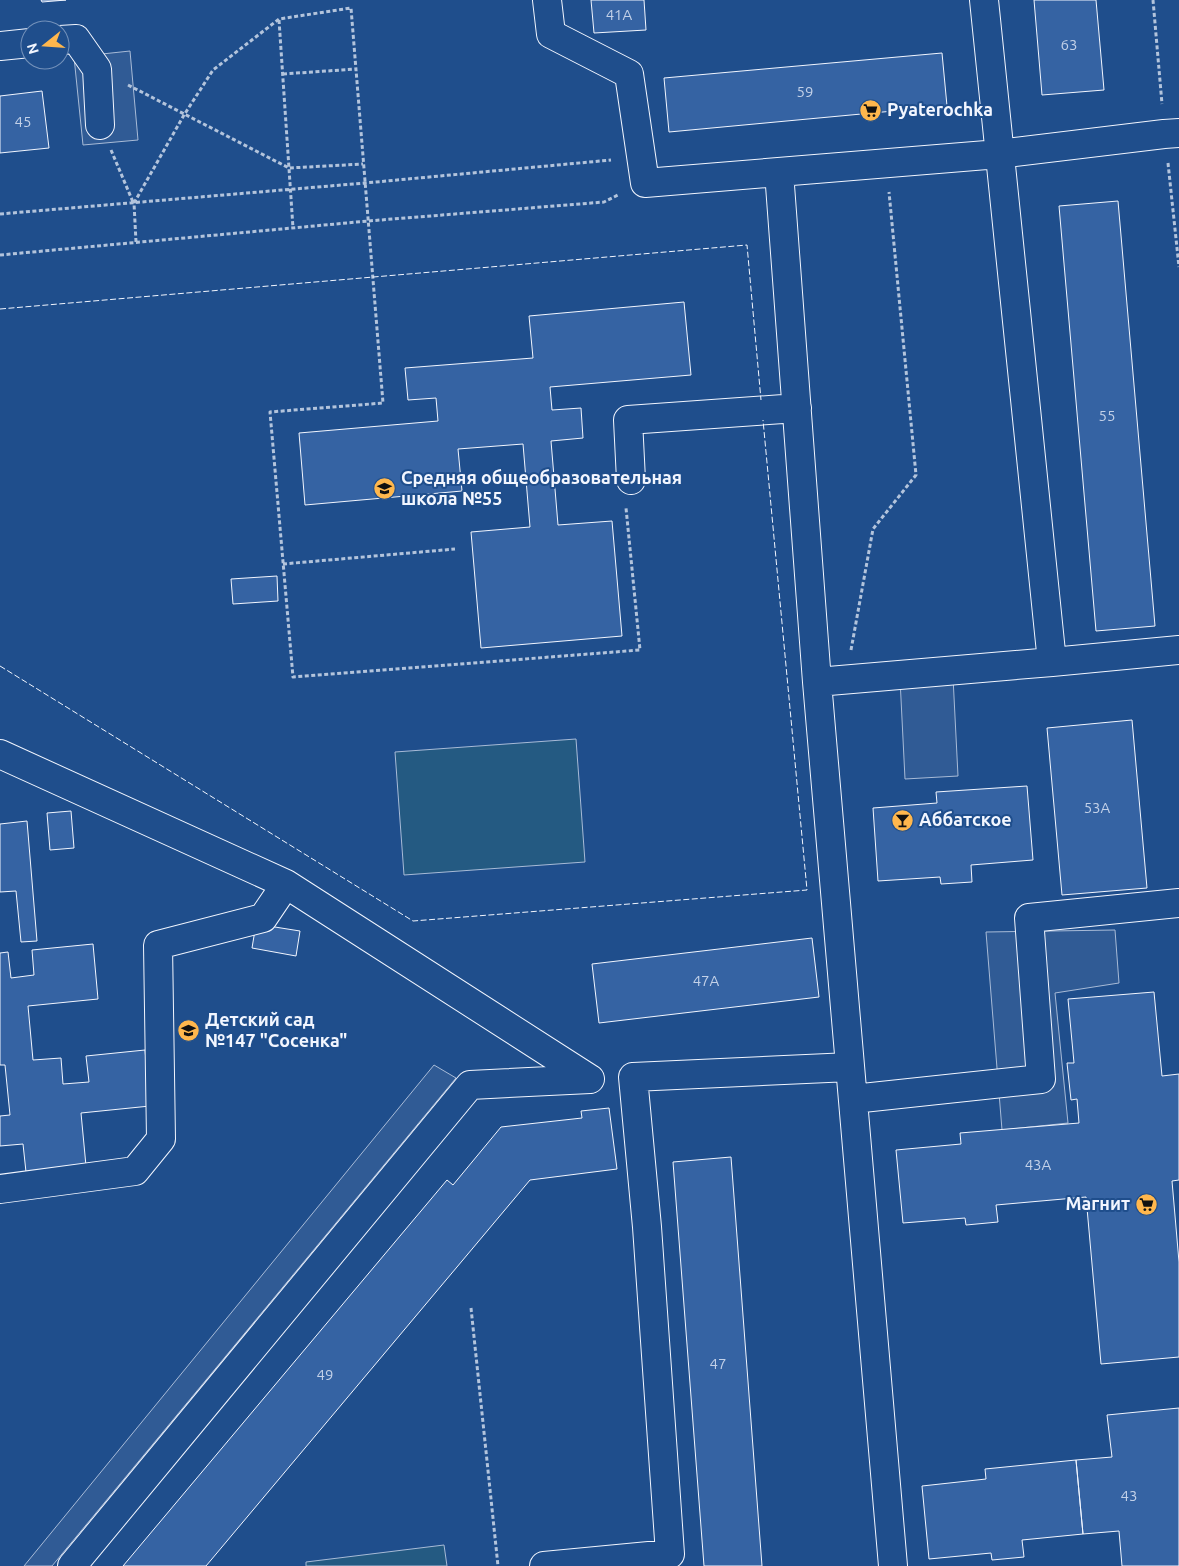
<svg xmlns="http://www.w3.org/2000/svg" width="1179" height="1566" viewBox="0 0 1179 1566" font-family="Ubuntu,sans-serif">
<rect width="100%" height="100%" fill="#1f4e8c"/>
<path fill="#245a82" stroke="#a8bbd7" d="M576,739l9,123 -181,13 -9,-123z
M444,1545l3,21h-141v-4z"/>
<path fill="#305b95" stroke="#a8bbd7" d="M130,51l8,89 -55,5 -9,-88z
M953,677l5,99 -53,3 -5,-100z
M1115,930l4,53 -64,10 13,130 -66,7 -16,-198z
M434,1065l22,13 -404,488h-28z"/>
<path fill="#3563a3" stroke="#f2f6ff" d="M41,0h25l-24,2z
M591,0h53l2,30 -52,3z
M1034,0h62l8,90 -62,5z
M942,53l5,53 -278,26 -5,-54z
M42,91l7,57 -49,5v-57z
M1118,201l37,425 -59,5 -37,-425z
M684,302l7,73 -141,12 2,23 29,-2 2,30 -32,3 7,84 54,-4 10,115 -141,12 -10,-116 59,-5 -7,-83 -65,5 4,42 -157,14 -6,-72 139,-12 -2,-23 -28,2 -3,-32 128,-10 -4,-42z
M277,576l1,25 -45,3 -2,-25z
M1132,720l15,168 -85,7 -15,-167z
M1027,786l6,74 -62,5 1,17 -31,2 -1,-7 -62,4 -5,-73 64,-5 -1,-11z
M71,811l3,37 -24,2 -3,-37z
M27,821l10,120 -16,1 -5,-51 -16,1v-68z
M256,924l44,7 -4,25 -44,-8z
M812,938l7,59 -220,26 -7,-59z
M93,944l5,55 -70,7 5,54 28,-2 2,26 26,-2 -3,-26 59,-6 5,56 -69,7 5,53 -60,6 -3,-28 -23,2v-30l10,-1 -5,-50h-5v-112l8,-1 3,26 23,-3 -2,-25z
M1154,992l8,84 17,-2v106l-7,1 7,81v95l-78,7 -15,-167 -90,8 2,17 -32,3 -1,-7 -62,5 -7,-73 65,-6 -1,-11 119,-10 -2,-24 -6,1 -4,-37h7l-6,-64z
M609,1108l8,61 -87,11 -324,386h-83l324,-386 6,5 48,-58 81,-9 -1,-7z
M731,1157l31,409h-58l-31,-404z
M1179,1408v158h-57l-3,-35 -36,3 -7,-74 36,-3 -5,-42z
M1076,1460l7,74 -61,6 2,17 -32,3 -1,-7 -62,6 -7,-73 64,-7 -1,-10z"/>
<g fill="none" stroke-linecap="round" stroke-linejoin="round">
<defs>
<path id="minor" d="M547,0l4,34 78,40 16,109 354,-29 165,-20 15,-1
M984,0l68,662
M60,40l16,-1 21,30 3,56
M0,46l30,-3
M779,172l38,510 235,-20 127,-12
M631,480l-3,-60 169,-12
M817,682l76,884
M0,754l286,130 304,195
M853,1099l188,-20 -12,-161 150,-15
M0,1189l135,-18 26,-32 -3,-194 105,-27 23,-34
M72,1566l398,-481 120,-6
M544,1566l126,-12 -23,-327 -14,-150 217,-10"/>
</defs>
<use href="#minor" stroke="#f2f6ff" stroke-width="30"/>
<path stroke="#b3c4dc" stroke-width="3" stroke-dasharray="4 2.5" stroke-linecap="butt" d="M1153,0l9,104
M279,20l14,208
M283,74l73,-5
M128,85l161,83 74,-4
M111,150l22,52
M1168,163l11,104
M0,214l365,-31 246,-23
M136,242l-2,-39 50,-88 29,-45 66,-51 72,-11 32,395 -113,9 23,265 347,-27 -14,-142
M0,255l368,-34 236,-19 14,-7
M283,564l172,-15
M851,650l22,-121 43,-54 -27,-283
M471,1308l27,258"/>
<use href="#minor" stroke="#1f4e8c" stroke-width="28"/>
<path stroke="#f2f6ff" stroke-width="1" stroke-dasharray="6 2.5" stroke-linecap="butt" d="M0,309l747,-64 14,155
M0,666l413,255 394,-31 -44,-470"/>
</g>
<defs>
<symbol id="supermarket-disc" viewBox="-11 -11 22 22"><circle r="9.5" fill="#ffb74d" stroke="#1f4e8c"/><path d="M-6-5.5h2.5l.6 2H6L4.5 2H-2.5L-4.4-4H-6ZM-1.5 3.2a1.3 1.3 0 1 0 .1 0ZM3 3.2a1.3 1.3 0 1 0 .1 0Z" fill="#111"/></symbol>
<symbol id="school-disc" viewBox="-11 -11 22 22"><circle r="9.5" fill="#ffb74d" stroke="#1f4e8c"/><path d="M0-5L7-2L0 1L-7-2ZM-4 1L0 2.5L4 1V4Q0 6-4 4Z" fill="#111"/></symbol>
<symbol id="bar-disc" viewBox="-11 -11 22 22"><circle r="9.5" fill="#ffb74d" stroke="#1f4e8c"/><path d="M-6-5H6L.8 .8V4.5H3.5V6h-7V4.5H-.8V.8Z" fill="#111"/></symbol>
</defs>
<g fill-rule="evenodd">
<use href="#supermarket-disc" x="858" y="98" width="25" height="25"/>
<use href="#school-disc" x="372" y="476" width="25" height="25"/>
<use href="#bar-disc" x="890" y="808" width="25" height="25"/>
<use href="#school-disc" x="176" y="1018" width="25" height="25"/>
<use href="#supermarket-disc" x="1134" y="1192" width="25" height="25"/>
</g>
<g text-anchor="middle" stroke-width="4" stroke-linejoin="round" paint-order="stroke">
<g font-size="15" fill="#c3d1e8">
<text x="619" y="20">41А</text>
<text x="1069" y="50">63</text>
<text x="805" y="97">59</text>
<text x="23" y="127">45</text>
<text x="1107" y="421">55</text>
<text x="1097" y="813">53А</text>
<text x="706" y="986">47А</text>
<text x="1038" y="1170">43А</text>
<text x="718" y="1369">47</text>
<text x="325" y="1380">49</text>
<text x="1129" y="1501">43</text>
</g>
<g font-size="18" font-weight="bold" fill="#f2f6ff" stroke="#1f4e8c" text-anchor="start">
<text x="887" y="116">Pyaterochka</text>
<text x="401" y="484">Средняя общеобразовательная<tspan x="401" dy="21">школа №55</tspan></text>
<text x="919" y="826">Аббатское</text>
<text x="205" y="1026">Детский сад<tspan x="205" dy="21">№147 "Сосенка"</tspan></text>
<text x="1130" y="1210" text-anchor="end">Магнит</text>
</g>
</g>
<g transform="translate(45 45) rotate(253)"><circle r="24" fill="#1f4e8c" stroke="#7391ba"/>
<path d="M0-4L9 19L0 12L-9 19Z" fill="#ffb74d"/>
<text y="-8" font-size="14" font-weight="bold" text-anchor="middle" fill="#f2f6ff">N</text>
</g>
</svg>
